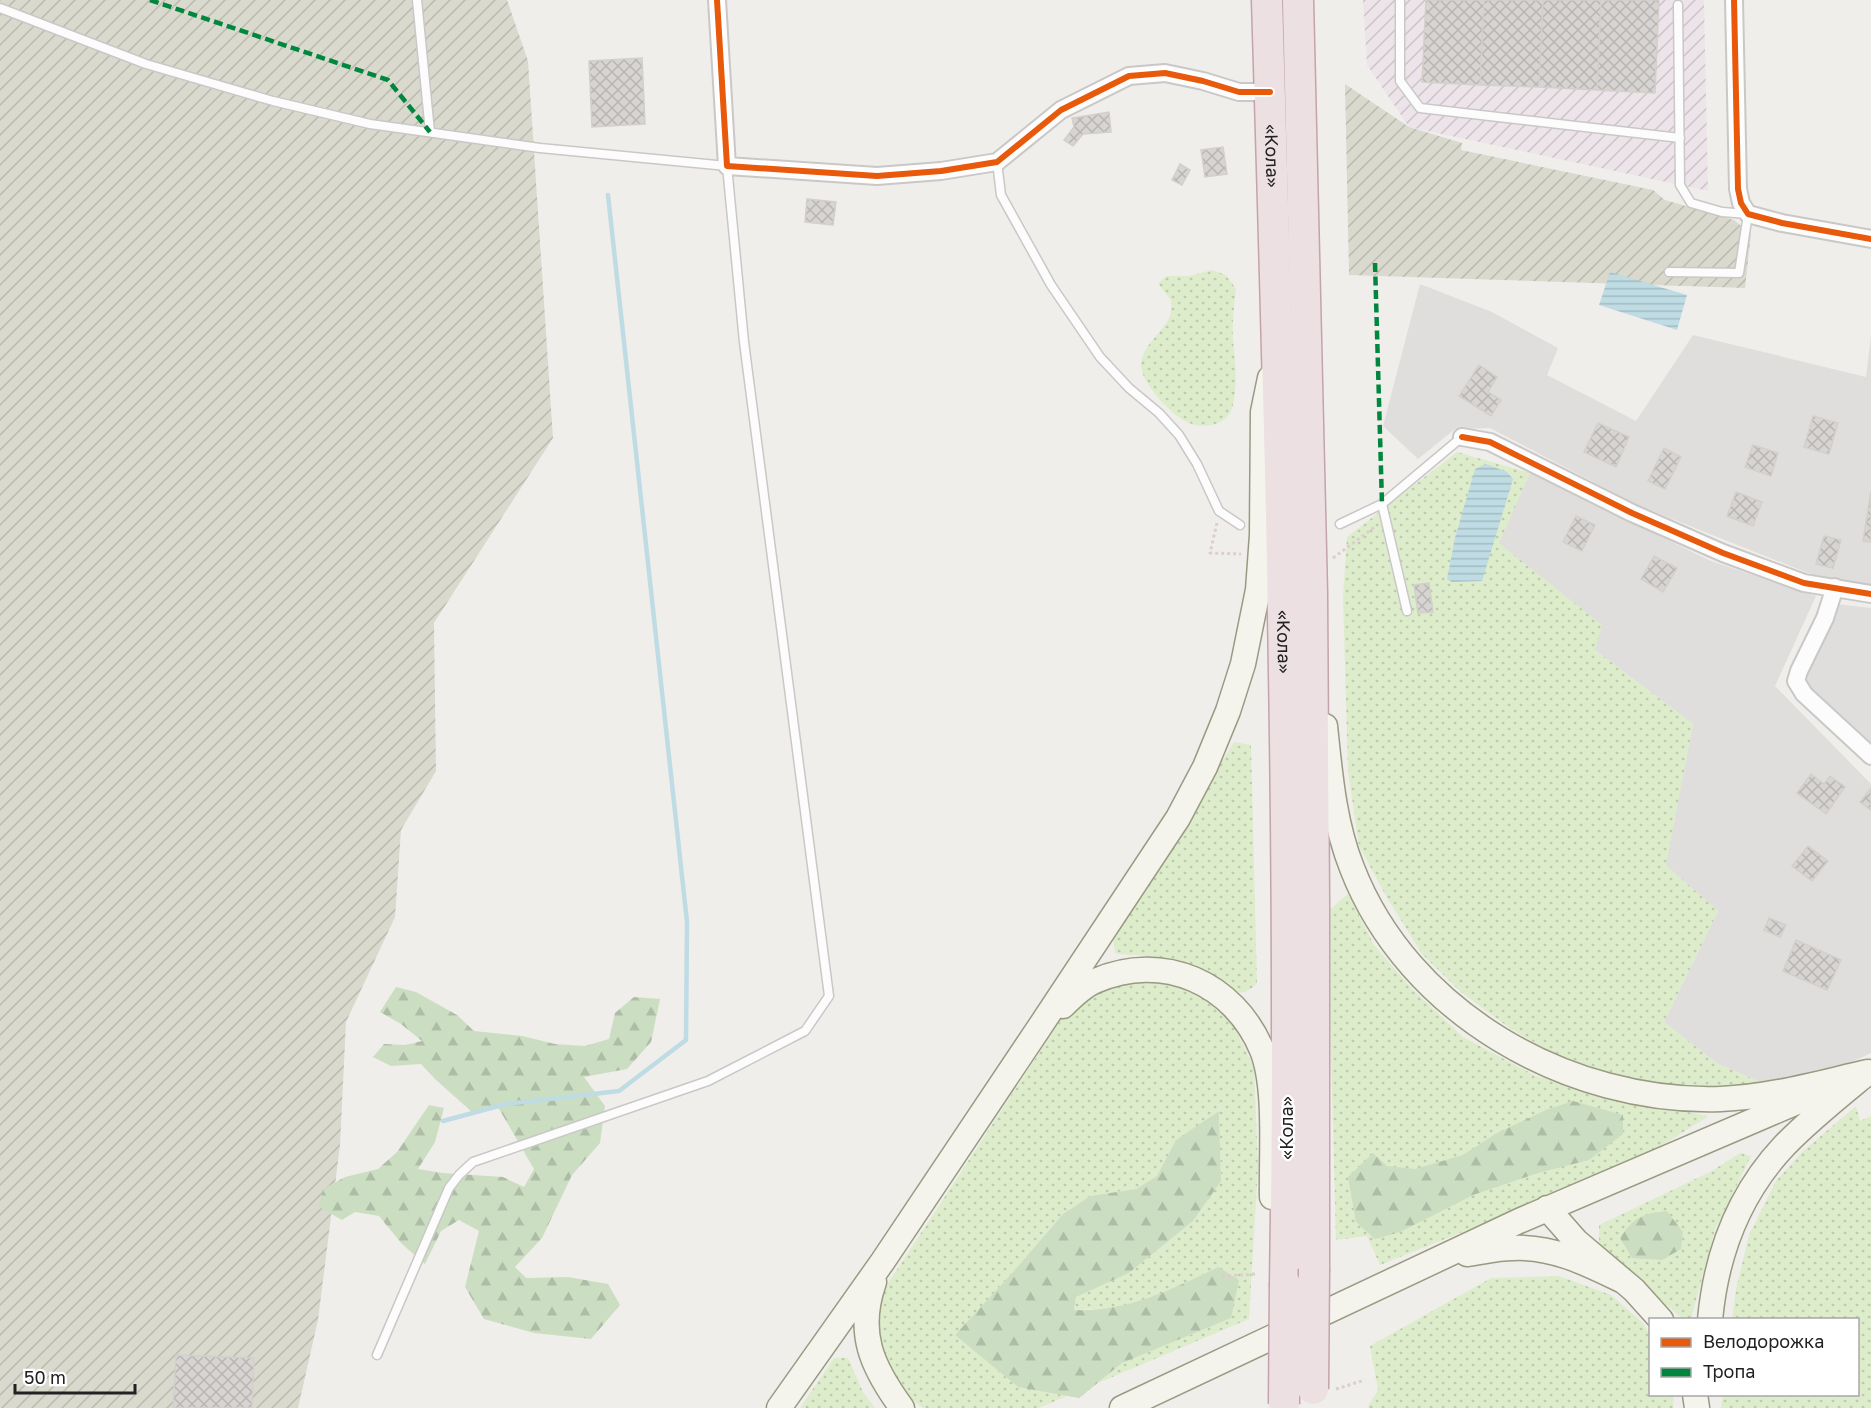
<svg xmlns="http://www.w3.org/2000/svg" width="1871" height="1408" viewBox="0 0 1871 1408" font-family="'Golos Text',sans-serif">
<defs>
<pattern id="industrial-furrows" width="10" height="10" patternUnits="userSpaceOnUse" patternTransform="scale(1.5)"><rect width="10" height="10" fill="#ede4e9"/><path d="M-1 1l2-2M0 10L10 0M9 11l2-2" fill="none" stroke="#cbc3c8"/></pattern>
<pattern id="construction-furrows" width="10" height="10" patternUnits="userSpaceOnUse" patternTransform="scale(1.5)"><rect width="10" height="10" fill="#d9d9cd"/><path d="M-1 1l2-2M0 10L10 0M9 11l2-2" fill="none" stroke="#babab0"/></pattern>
<pattern id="grass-dots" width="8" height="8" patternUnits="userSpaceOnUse" patternTransform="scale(1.5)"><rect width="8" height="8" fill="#ddeccb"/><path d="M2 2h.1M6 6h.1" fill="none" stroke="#bdcaae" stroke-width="1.8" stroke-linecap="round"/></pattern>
<pattern id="forest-firs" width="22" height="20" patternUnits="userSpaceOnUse" patternTransform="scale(1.5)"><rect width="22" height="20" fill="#cbdec1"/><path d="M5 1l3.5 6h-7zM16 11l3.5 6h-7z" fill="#aebea6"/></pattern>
<pattern id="water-rules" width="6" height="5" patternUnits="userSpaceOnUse" patternTransform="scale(1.5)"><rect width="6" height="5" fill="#bfdbe3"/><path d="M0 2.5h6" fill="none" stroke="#a4bcc2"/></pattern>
<pattern id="building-cross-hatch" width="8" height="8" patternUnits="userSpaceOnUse" patternTransform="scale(1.5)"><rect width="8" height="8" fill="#d7d4d2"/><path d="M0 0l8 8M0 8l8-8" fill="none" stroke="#b8b6b4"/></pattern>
</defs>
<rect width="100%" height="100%" fill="#f0eeeb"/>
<path fill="#dfdedc" d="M1420,284l72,28 66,36 -11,27 89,46 57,-86 173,42 5,-41v249l-48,-6 -186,-74 -147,-77 -35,1 -37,30 -35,-33z
M1530,473l181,88 105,35 -41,90 96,98v269l-34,16 -77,13 -42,-18 -54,-42 54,-111 -53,-46 28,-141 -98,-74 -97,-107z
M1835,604l36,4v136l-72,-60z"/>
<path fill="url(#industrial-furrows)" d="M1363,0h341l4,191 -299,-64 -42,-62z"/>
<path fill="url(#construction-furrows)" d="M0,0h507l21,61 25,377 -119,185 2,148 -35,59 -6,87 -49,105 -6,123 -22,175 -20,88h-298z
M1345,84l64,43 53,16 -1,7 192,40 12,10 69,20 17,14 -6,54 -396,-13z"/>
<path fill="url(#grass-dots)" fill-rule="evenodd" d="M1212,270l14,5 10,14c-2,17 -4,34 -3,51 2,19 6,55 -3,73 -8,14 -32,16 -45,8 -15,-8 -44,-38 -44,-56 0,-18 21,-32 28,-47 3,-5 2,-12 2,-18l-13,-16 8,-8h23z
M1457,452l73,21 -31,70 103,82 -7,25 98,74 -27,141 52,46 -54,111 54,42 42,18 -49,8h-56l-78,-23 -66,-38 -50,-37 -39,-38 -36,-58 -27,-50 -11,-75 -5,-175 4,-59z
M1234,742l17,3 6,239c-6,5 -12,10 -21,8 -10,-2 -16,-14 -26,-19 -18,-9 -43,-14 -63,-17 -11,-2 -19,0 -32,-3l-2,-19z
M1348,894l26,51 38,44 51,48 73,39 86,24 87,16 -77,48 -252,101 -13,-29 -31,4 -9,-328z
M1139,978l53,12 18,12 21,19 23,46 4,100 -9,152 -151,64 -19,15 -12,-2 -28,12h-116c-25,-18 -42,-50 -46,-80 -2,-11 4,-26 6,-37l188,-287 38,-20zM1219,1111l2,69 -28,41 -64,52 -53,24 -2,13 41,-2 48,-14 55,-27 13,51 -109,45 -24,20 -80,4 -63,-52 58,-63 50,-58 27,-18 46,-7 21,-13 20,-36z
M1856,1106l4,15 11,-5v292h-150l2,-13 135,-1v-74l-126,-1 4,-30 13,-54 27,-54 26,-29z
M1740,1153l11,3 -36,74 -24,89h-8l-84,-72v-22l111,-53z
M1559,1276l52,19 32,28 7,12v59l24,1 -1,13h-306l11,-18 -8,-44 121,-68z
M834,1358h14l15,34 12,16h-75z"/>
<path fill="url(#forest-firs)" d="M396,987l20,5 41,23 17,16 48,5 33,8 30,2 24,-7 6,-26 19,-16 26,2 -9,43 -24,27 -43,8 21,29 -5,37 -28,32 -30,63 -27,29 11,11 42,-1 40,7 12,21 -29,34 -57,-6 -50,-14 -19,-32 14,-56 -20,-11 -18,11 -16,33 -23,-20 -23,-28 -24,-4 -13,8 -23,-13 4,-18 22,-12 33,-8 19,-17 32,-47 15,3 -9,34 -17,27 25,4 60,4 21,10 10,-18 -36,-62 -25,6 -38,-34 -14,-15 -30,2 -18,-9 11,-13 21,1 17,-4 -21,-17 -21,-12z
M1573,1101l50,14v19l-34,26 -51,13 -65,22 -73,37 -25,7 -19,-17 -8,-45 25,-24 14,13 28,3 48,-14 34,-22 49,-23z
M1219,1111l2,70 -28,40 -64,52 -53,24 -2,13c53,2 97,-20 144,-43l21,13 -8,38 -109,45 -43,35 -61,-11 -63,-52 58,-63 50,-58 27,-18 46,-7 21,-13 19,-36z
M1667,1211l16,21 -2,17 -19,11 -30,-2 -12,-20c13,-20 23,-25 47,-27z"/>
<path fill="url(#water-rules)" d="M1610,272l77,23 -10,35 -78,-25z
M1486,464l21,8 6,7 -31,102 -30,1 -5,-3 8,-41 20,-69z"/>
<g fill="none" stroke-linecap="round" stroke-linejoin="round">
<path stroke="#bfdbe3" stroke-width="4.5" d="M443,1121l63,-17 113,-13 67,-51 1,-118 -79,-727"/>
</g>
<path fill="url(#building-cross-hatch)" stroke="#d3d0cc" stroke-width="1.5" d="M1426,0h58l-4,85 -58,-3z
M1484,0h59l-4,87 -59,-2z
M1543,0h58l-4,90 -58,-3z
M1601,0h58l-4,93 -58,-3z
M642,58l3,66 -53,3 -3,-66z
M1109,112l2,20 -28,2 -10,12 -9,-6 10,-13 -2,-9z
M1223,147l4,27 -22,3 -4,-27z
M1180,164l10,6 -8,15 -10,-5z
M807,199l29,3 -3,23 -28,-3z
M1479,365l18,12 -9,15 13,8 -10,16 -32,-20z
M1813,416l25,7 -9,31 -25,-7z
M1598,423l31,14 -13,30 -32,-15z
M1753,445l25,8 -7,23 -26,-9z
M1664,448l17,9 -16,32 -17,-8z
M1871,491v51l-8,-1z
M1736,492l26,10 -9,24 -26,-10z
M1576,516l19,9 -13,26 -19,-9z
M1824,536l17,4 -8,28 -17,-4z
M1654,556l23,12 -14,24 -22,-13z
M1429,583l4,29 -15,1 -4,-28z
M1811,774l13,10 6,-8 15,11 -19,27 -29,-21z
M1871,788v22l-11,-8z
M1808,846l20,15 -16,20 -20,-15z
M1769,918l17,7 -6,12 -16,-7z
M1796,940l45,20 -14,30 -44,-19z
M176,1355l78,3 -2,50h-79z"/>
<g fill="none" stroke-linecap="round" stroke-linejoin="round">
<defs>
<path id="lane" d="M417,0l13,132
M1400,0v81l20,27 260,30
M0,8l146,56 127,37 97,23 170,24 187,18 17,176 85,654 -24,35 -97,50 -235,81 -14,13 -10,13 -72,167
M997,162l4,33 50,90 49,72 29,31 30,25 20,22 18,29 22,47 21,14
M1669,272l70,1 9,-59 -26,-2 -31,-9 -11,-18 -2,-180
M1382,504l25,107
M1340,524l42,-20 80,-67"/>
<path id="street" d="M717,0l10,166 150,10 64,-5 56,-9 64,-52 68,-34 36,-3 38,8 36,11h31
M1734,0l4,189 3,14 7,11 34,9 89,16
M1462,437l28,5 142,71 91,40 81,30 67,11
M1835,587l-10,31 -26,53 -3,10 8,13 67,62"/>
<path id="secondary" d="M1325,726c5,48 9,97 27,142 56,145 217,236 369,231 50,-2 98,-16 147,-27
M1063,1006c9,-9 20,-20 32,-25 68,-30 139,2 167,69 15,37 9,106 10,147
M1547,1208l29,33 58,49 27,30
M1467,1254c15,-2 30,-6 46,-6 40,-2 75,16 110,33
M874,1282c-18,51 -2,85 28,126
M1710,1320c6,-65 29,-126 74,-174 25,-26 54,-49 82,-72
M1695,1394l2,14
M779,1408l104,-147 156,-233 139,-210 27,-51 23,-56 15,-47 15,-74 4,-55 1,-123 7,-34
M1122,1408l397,-187 292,-125"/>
<g id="highway">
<path id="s1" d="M1267,0c13,428 25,856 18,1284"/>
<path d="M1298,0l14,593 2,308v368"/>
</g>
</defs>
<use href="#lane" stroke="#c9c8c7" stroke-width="11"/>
<use href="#street" stroke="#c9c8c7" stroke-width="20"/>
<use href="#secondary" stroke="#999a82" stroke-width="27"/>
<use href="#highway" stroke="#c5a2ac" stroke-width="33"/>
<path stroke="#dccecd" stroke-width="3" stroke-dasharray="3 3" stroke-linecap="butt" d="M1217,523l-7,30 31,1
M1333,558l43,-32
M1222,1276l35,-2
M1336,1389l29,-9"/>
<use href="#lane" stroke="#fdfcfc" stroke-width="8"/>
<use href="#street" stroke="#fdfcfc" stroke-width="16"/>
<use href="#secondary" stroke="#f4f4ed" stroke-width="24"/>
<use href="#highway" stroke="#ece0e2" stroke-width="30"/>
<defs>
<path id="highway-bridge" d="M1313,1389l1,-120
M1284,1404l1,-120"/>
</defs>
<use href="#highway-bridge" stroke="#c5a2ac" stroke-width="33" stroke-linecap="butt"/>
<use href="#highway-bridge" stroke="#ece0e2" stroke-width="30"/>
<path stroke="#00873e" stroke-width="4.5" stroke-dasharray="9 4.5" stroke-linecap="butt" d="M150,0l238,80 42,52
M1375,263l7,241"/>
<defs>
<path id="cycleway" d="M717,0l10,166 150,10 64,-5 56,-9 64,-52 68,-34 36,-3 38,8 36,11h31
M1734,0l4,189 3,14 7,11 34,9 89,16
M1462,437l28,5 142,71 91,40 81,30 67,11"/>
</defs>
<use href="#cycleway" stroke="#fff" stroke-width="10"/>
<use href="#cycleway" stroke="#e8590c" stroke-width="6"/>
</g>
<g text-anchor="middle" stroke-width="4.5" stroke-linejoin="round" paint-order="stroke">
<g font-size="18" fill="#222" stroke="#fff">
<text dy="6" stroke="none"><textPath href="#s1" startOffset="156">«Кола»</textPath></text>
<text dy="6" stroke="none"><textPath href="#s1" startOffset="642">«Кола»</textPath></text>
<text transform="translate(1287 1128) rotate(-90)" y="6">«Кола»</text>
</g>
</g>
<rect x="1649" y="1318" width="210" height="78" fill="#ffffff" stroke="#a7a7a7" stroke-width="1.5"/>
<rect x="1661" y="1338" width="30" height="9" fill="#e8590c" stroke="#a7a7a7" stroke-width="1.5"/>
<text x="1703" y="1348" font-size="18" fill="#222222">Велодорожка</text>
<rect x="1661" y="1368" width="30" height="9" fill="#00873e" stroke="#a7a7a7" stroke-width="1.5"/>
<text x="1703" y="1378" font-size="18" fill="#222222">Тропа</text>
<path d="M15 1384v9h120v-9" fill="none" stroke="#222222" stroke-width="3"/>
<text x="24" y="1384" font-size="18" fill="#222222" stroke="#ffffff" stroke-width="4.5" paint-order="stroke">50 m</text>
</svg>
